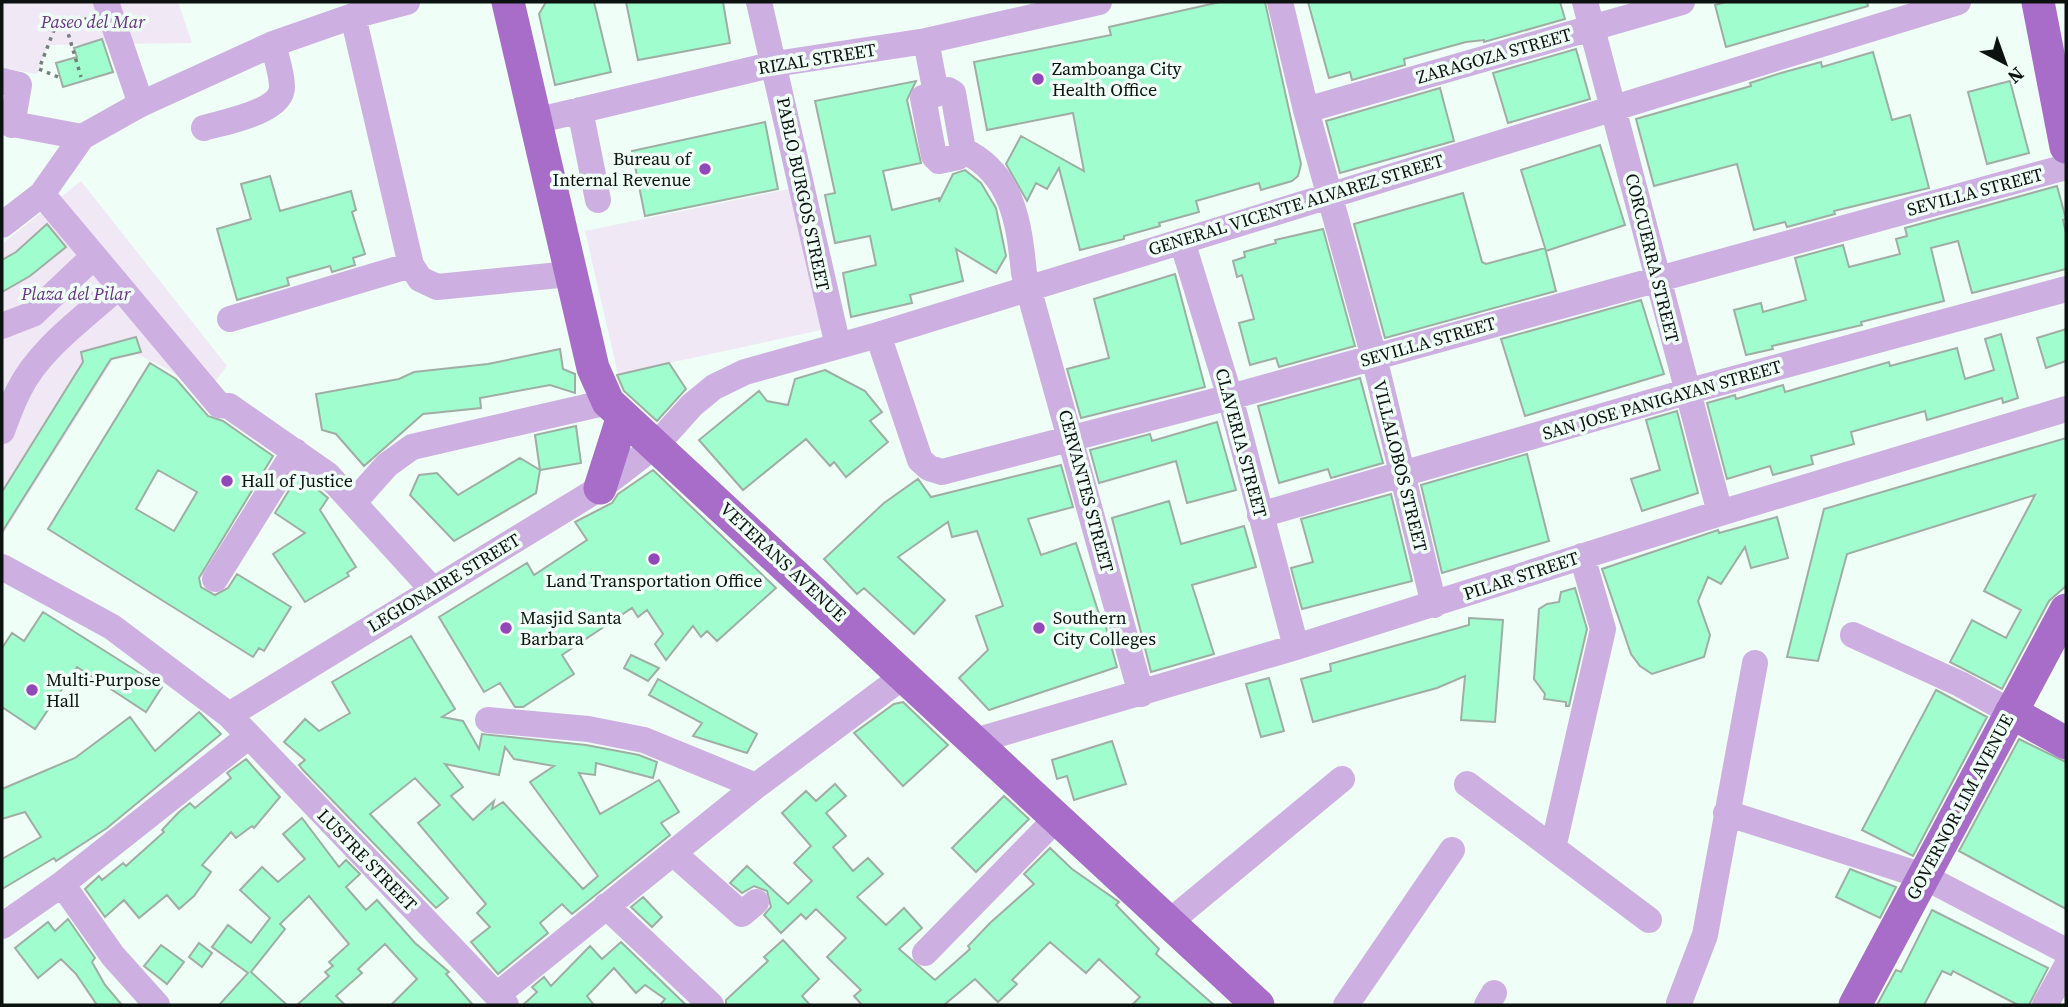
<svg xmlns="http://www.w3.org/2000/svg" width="2068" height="1007" viewBox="0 0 2068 1007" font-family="'Source Serif 4',serif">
<rect width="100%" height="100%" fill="#effef6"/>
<path fill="#f1e8f6" d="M2,2h176l14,41 -144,2 -11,29 -35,-6z
M81,181l146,185 -22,29 -36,-25 -32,-16 -24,6 -111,176v-292z
M794,188l32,141 -208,45 -33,-143z"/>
<path fill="#a0fdce" stroke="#9faea5" stroke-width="2" fill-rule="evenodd" d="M546,2h48l17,70 -56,13 -16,-71z
M626,2h97l7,41 -92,17z
M1220,2h45l36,162 -3,12 -6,5 -31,9 -2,-7 -63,18 3,11 -40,11 1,3 -36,10v3l-44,11 -21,-82 -12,21 -11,-6 -9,18 -21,-37 15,-28 63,35 -11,-58 -86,17 -13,-68 137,-27 -2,-8z
M1308,2h252l5,17 -81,23v-2l-18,2 -62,17 1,6 -53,15 -2,-8 -21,6z
M1726,2h141l1,4 -142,41 -11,-42z
M102,39l11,33 -50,15 -7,-24 21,-6 -3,-9z
M1576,49l14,50 -82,24 -15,-50z
M1873,52l19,68 18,-5 19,73 -95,23 1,3 -48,13 -2,-5 -31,8 -17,-66 -83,22 -18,-67 115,-33 -1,-3 31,-10 40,-11 1,5z
M916,81l-9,19 14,63 -38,8 9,39 47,-12v4l14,-28 12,-4 16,13 15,25 10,48 -10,17 -40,-24 7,32 -53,14 2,8 -61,14 -8,-44 33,-8 -6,-29 -35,7 -10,-48 10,-2 -20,-92z
M2010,81l19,72 -42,11 -19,-72z
M1440,88l14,53 -114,32 -14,-52z
M765,122l13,67 -133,27 -13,-65z
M1600,145l25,80 -79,26 -25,-81z
M270,176l10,35 71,-20 5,19 -4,2 13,42 -12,4 2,7 -23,7 -2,-6 -43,12 2,7 -52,15 -20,-71 34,-10 -10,-35z
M2057,186l9,33 -3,1 3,13v36l-94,24 -14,-52 -27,7 13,53 -83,21 1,3 -90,21 1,3 -27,6 -12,-45 27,-7 2,9 43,-12 -11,-42 48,-13 6,22 51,-13 -4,-15 11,-3 -2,-8z
M1463,193l19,69 4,2 59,-16 11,43 -171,47 -31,-114z
M47,224l19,23 -36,29 -28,16v-32l14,-8z
M1323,229l32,117 -76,21 -3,-9 -26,7 -11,-42 15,-4 -12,-44 -5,2 -4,-16 12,-4 -1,-5 32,-9 -1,-3z
M1175,274l30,113 -124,31 -14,-49 42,-11 -15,-59z
M1641,300l23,74 -139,42 -24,-77z
M2066,329v32l-20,7 -9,-30z
M2001,334l17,64 -15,5 -1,-5 -75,22 -2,-9 -74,21 3,12 -43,12 2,8 -40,11 -3,-9 -43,13 -20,-76 28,-8 1,4 47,-14 2,7 104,-30 1,4 67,-18 8,31 29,-9 -9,-31z
M136,337l5,15 -30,7 -109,173v-40l81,-130 -2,-10z
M560,349l3,20 12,5v19l-25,-8 -70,13 1,10 -58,6 -59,52 -28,-32 -14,-4 -6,-36 83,-15 15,-7 74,-8z
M150,363l26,16 32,37 15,5 50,35 -74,122 2,9 14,8 13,-7 9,-14 54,33 -27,44 -5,-3 -6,9 -205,-128zM158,470l39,22 -23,39 -38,-22z
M669,363l17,26 -29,32 -33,-30 -7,-16z
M825,370l40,21 17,21 -12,9 18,21 -42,35 -12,-15 -4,4 -24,-27 -63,51 -44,-50 60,-49 8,10 21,4 7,-26z
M1360,378l23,85 -52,15 -3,-9 -49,14 -21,-77z
M1677,411l21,82 -56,18 -11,-32 29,-9 -14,-50z
M1217,422l19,68 -49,13 -11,-42 -77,22 -9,-33 60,-16 2,7z
M576,426l5,37 -41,7 -5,-35z
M2066,438v148l-17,15 -47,88 -52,-27 22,-42 34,18 15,-28 -37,-19 51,-96 -188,59 -29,107 -31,-4 37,-148z
M1527,454l22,87 -107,32 -21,-88z
M520,458l20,12 -4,23 -82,48 -44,-46 9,-20 18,-2 21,22z
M1061,465l12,42 -45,12 13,36 35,-12 24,74 3,-1 14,51 -128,43 -30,-32 29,-28 -12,-34 27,-10 -26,-75 -25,6 -4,-15 -50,35 47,43 -31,34 -50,-46 -7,6 -33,-35 60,-56 34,-24 13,18z
M653,470l123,118 -59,53 -10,-10 -6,6 -8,-11 -27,34 -11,-16 8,-10 -16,-24 -9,7 -6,-9 -70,47 12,19 -51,33h-8l-15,-24 -16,9 -45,-75 88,-54 7,12 53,-35 -12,-18 37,-19 6,-9z
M299,474l29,24 -8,12 36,57 -9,6 2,3 -44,26 -32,-48 32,-21 -30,-20z
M1391,494l21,87 -110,28 -11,-41 22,-6 -12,-43z
M1169,501l12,43 63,-18 12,41 -64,18 22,69 -63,18 -39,-154z
M1777,517l11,41 -37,10 -6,-21 -24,37 -13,-7 -10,24 12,34 -6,22 -52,17 -12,-8 -9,-12 -29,-85 116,-39 1,3z
M1575,588l12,41 -18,77h-3v-4l-22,-3 1,-5 -11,-15 5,-70 8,-5 12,-2 2,-10z
M43,612l119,75 -16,25 -69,-45 -42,62 -33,-22v-59l10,-15 12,8z
M1469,618l34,2 -8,102 -34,-2 4,-44 -28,12 -124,34 -12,-43 30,-8 -1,-7 139,-39z
M411,636l44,73 -13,8 21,4 16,28 3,-15 104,11 53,10 18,7 -4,16 -57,-15 -1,12 -16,-2 21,41 59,-34 20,32 -18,11 9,12 -98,79 -10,-10 -22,19 8,10 -50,41 -27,-32 19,-15 -13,-14 9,-9 -68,-81 22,-18 -25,-27 -45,36 78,84 -12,10 -133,-138 -4,-5 6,-5 -21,-18 21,-23 14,12 31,-18 -18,-31zM505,747l9,12 40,7 -24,16 68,94 -15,13 -80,-87 -11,7 2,-8 -21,19 -22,-24 12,-9 -18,-23 54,11z
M631,655l28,13 -11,13 -24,-13z
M1269,678l15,53 -23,6 -15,-53z
M658,679l99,55 -10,19 -54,-17 9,-13 -53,-28z
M1936,690l51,27 -74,139 -51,-26z
M903,702l45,43 -45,41 -49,-53 40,-29z
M199,712l22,22 -114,94 -51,33 -2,-3 -52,31v-30l39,-22 -16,-25 -23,7v-30l73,-31 55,-41 25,34z
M2019,739l47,23v147l-107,-58z
M1112,741l14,43 -52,16 -7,-24 -10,3 -5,-19z
M246,759l34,38 -26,31 -2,-2 -16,12 -5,-6 -29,33 9,7 -17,24 -15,13 -12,-14 -28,23 -15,-18 -19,17 -20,-28 14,-13 3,4 21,-17 3,3 38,-34 -2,-2 17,-18 11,-9 5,5 36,-30 -4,-5z
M835,784l11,12 -20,17 20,23 -13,11 20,24 15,-13 15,16 -26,23 29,28 18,-17 18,20 -23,21 36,31 35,-31 -2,-3 22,-23 44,-39 -10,-10 26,-26 22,21 47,33 -3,3 43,44 -3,5 58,51h-82l8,-8 -41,-38 -13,14 -36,-31 -38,38 5,4 -19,18 -23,-23 -31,26h-82l-8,-9 7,-6 -34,-33 19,-19 -30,-29 -10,10 -5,-5 -20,19 -17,-18 7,-8 -4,-16 -13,-5 -12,7 -12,-10 17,-17 41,38 24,-23 -18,-18 17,-17 -29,-33 24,-22 10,10z
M1004,796l25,23 -53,53 -24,-24z
M302,818l37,49 7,-7 14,14 -14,13 20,23 11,-10 38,43 34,29 -3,2 27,31h-82l26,-26 -32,-35 -27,25 4,4 -26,23 9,9h-48l32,-29 -4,-4 8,-6 -4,-4 20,-18 -40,-48 -29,28 5,5 -34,43 36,33h-68l29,-32 -36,-26 16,-22 23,18 19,-25 -30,-28 22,-23 16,15 27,-23 -22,-25z
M1850,869l46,18 -16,31 -44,-21z
M643,897l19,20 -10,10 -21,-20z
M1932,910l116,58 -19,37h-11l-65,-34 -2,4 -9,-4 -18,34h-47l19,-35 5,2z
M68,919l27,39 -3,4 13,23 17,20h-25l-21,-31 -15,-15 -23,19 -23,-30 33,-26 7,9z
M783,940l36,39 -17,17 8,9h-84v-5l42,-39 -4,-4z
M621,942l65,63h-26l5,-6 -20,-14 -9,8 -22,-25 -27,28 7,9h-71l14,-13 -5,-5 12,-10 7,9 39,-40 12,13z
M199,943l13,10 -10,14 -13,-10z
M161,945l23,17 -17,22 -23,-18z"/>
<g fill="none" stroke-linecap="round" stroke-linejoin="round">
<path stroke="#757f79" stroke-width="3.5" stroke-dasharray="3.5 5" stroke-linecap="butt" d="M66,26l15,51
M58,77l-19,-8 15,-39 35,-12"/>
<path stroke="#ceafe1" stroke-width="26" d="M106,2l35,102
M759,2l79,344
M1280,2l26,108 68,247 60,248
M1585,2l135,511
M926,41l10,52
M2,81l17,4 -7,40
M948,90l5,3 10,57 -5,7 -19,4 -5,-5 -11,-58z
M580,110l18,90
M1306,110l376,-108
M535,121l240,-57 151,-23 173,-39
M2,122l80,15
M204,128c20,-6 78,-16 78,-41 0,-14 -6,-30 -9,-43
M963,150c50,24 56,73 61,123l117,421
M42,194l177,211 10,1 99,69 104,114
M2,225l40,-31 40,-57 59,-33 132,-60 80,-28 54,-14
M1182,241l48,156 66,250
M411,265l9,14 17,8 133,-13
M230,319l181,-54 -58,-249
M2,326l31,-12 60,-57
M878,335l42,125 9,8 13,4 288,-75 836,-230
M2,431c5,-13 10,-28 17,-41 20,-41 66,-73 99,-103
M354,502l33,-37 25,-18 196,-45
M1260,515l426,-123 380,-103
M1582,556l21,73 -50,219 96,72
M2,567l110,60 117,88 277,290
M215,579l80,-128
M1853,635l107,49 51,28
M229,715l371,-227 56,-43 36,-40 22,-18 31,-15 133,-37 1080,-333
M488,720l100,9 56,11 112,46
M975,741l321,-94 424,-134 346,-104
M1467,784l86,64
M1726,813l197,63 143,75
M673,853l69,61 14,-12
M62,884l51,72 44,49
M606,906l105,99
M1167,924l175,-145
M2,926l60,-42 187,-148
M925,953l132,-135
M497,995l259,-209 149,-111
M1679,1003l26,-68 50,-272
M1346,1005l106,-155
M1487,1005l7,-12
M2045,1005l21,-38"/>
<path stroke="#a76dc8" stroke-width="33" d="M508,2l85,366 15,34 650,603
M2038,2l28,145
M600,488l23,-72
M2011,712l55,31
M1855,1005l211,-395"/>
</g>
<g fill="#9348ba" stroke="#effef6" stroke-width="2.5">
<circle cx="1038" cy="79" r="7"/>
<circle cx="705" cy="169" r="7"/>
<circle cx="227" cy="481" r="7"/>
<circle cx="654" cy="559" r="7"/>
<circle cx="506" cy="628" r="7"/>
<circle cx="1039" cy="628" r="7"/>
<circle cx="32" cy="690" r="7"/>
</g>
<g text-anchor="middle" stroke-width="7" stroke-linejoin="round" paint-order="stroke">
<g font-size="18" font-style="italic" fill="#693286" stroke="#effef6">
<text x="93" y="28">Paseo del Mar</text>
<text x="76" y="300">Plaza del Pilar</text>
</g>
<g font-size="18" fill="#0c120f" stroke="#effef6">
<text transform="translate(1494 56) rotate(-16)" y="6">ZARAGOZA STREET</text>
<text transform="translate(817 59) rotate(-9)" y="6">RIZAL STREET</text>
<text transform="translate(1975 192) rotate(-15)" y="6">SEVILLA STREET</text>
<text transform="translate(803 194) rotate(78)" y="6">PABLO BURGOS STREET</text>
<text transform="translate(1296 205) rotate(-17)" y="6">GENERAL VICENTE ALVAREZ STREET</text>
<text transform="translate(1652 258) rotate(76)" y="6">CORCUERRA STREET</text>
<text transform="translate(1428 342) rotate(-16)" y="6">SEVILLA STREET</text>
<text transform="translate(1662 400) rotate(-16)" y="6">SAN JOSE PANIGAYAN STREET</text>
<text transform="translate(1241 443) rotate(75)" y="6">CLAVERIA STREET</text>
<text transform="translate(1400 466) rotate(76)" y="6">VILLALOBOS STREET</text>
<text transform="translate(1086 491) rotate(75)" y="6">CERVANTES STREET</text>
<text transform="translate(783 562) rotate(43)" y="6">VETERANS AVENUE</text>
<text transform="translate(1521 576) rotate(-18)" y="6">PILAR STREET</text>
<text transform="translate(444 583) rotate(-31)" y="6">LEGIONAIRE STREET</text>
<text transform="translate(1960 807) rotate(-62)" y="6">GOVERNOR LIM AVENUE</text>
<text transform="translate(367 860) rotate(46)" y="6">LUSTRE STREET</text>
</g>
<g font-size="18" fill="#0c120f" stroke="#effef6" text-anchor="start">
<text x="1052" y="75">Zamboanga City<tspan x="1052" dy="21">Health Office</tspan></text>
<text x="691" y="165" text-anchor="end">Bureau of<tspan x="691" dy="21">Internal Revenue</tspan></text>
<text x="241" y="487">Hall of Justice</text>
<text x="654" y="587" text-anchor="middle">Land Transportation Office</text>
<text x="520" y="624">Masjid Santa<tspan x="520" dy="21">Barbara</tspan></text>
<text x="1053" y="624">Southern<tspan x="1053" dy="21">City Colleges</tspan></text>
<text x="46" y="686">Multi-Purpose<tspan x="46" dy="21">Hall</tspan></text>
</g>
</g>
<rect width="2068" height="1007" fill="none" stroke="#0c120f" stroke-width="7"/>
<g transform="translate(2005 63) rotate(139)" stroke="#effef6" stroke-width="5" paint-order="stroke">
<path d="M0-5L12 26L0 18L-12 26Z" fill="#0c120f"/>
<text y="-10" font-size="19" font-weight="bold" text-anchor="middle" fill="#0c120f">N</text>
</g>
</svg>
